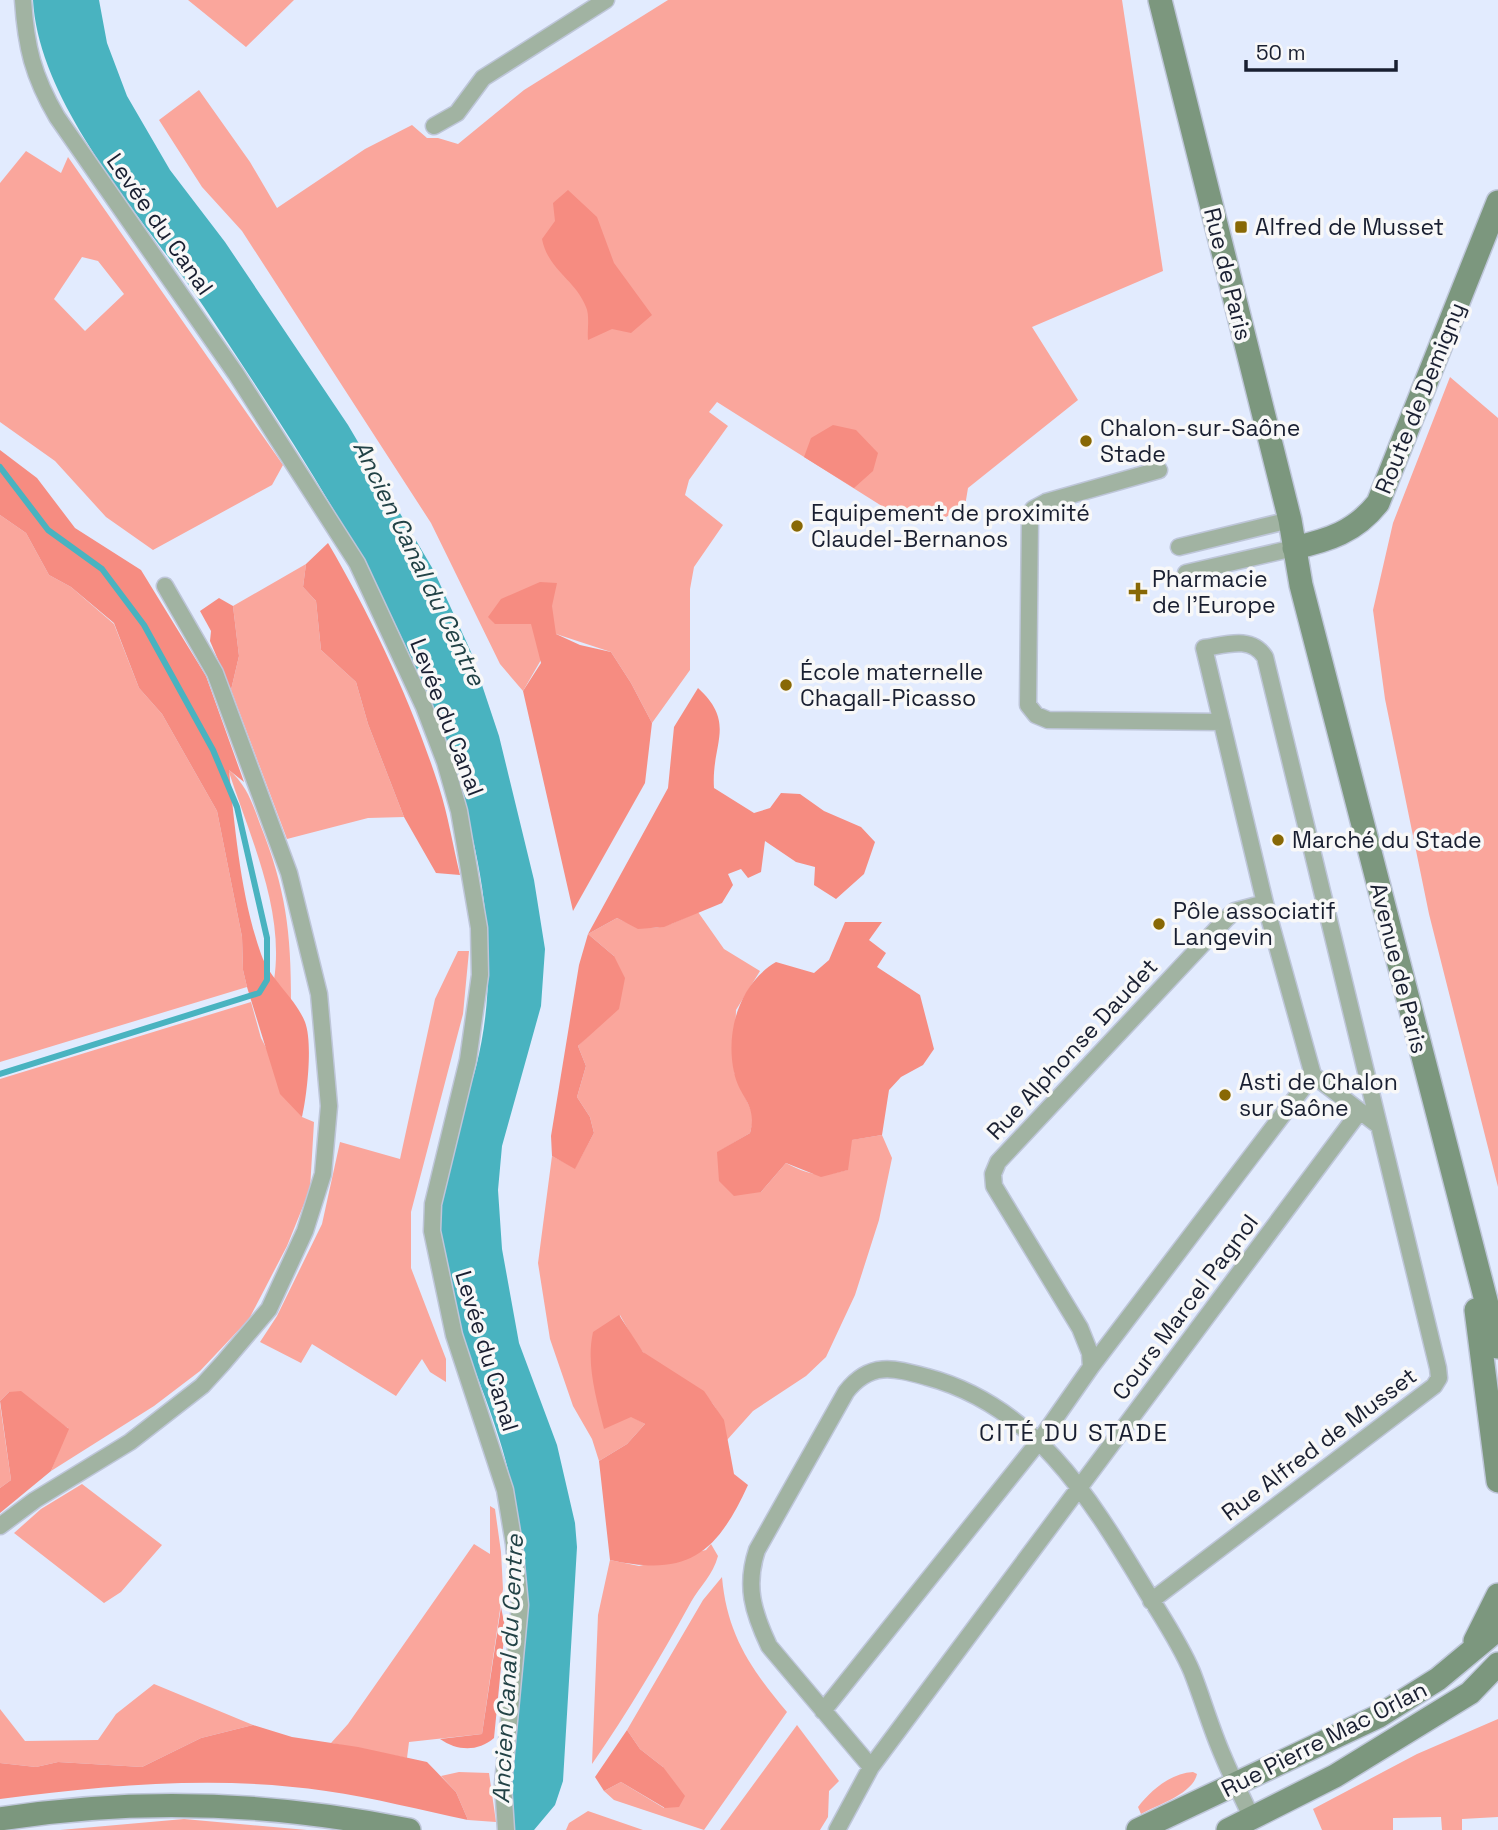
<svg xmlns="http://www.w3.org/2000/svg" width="1498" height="1830" viewBox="0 0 1498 1830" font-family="'Space Grotesk',sans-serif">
<rect width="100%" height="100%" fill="#e2ebfe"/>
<path fill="#faa69c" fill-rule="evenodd" d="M188,0h106l-48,47z
M668,0h454l41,271 -131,56 46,73 -110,88 -3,18 -19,11 -42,3 -187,-118 -8,10 19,14 -39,54 -4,15 38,30 -29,42 -4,22v81l-38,53 -21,-40 -20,-31 -55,-18 -33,57 -23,-27 -69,-141 -189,-292 -40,-44 -43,-67 40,-30 51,72 27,46 88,-59 47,-24 15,13h11l20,6 66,-54z
M26,151l35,22 7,-16 215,308 -11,20 -119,65 -47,-33 -51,-56 -55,-39v-239zM82,257l16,4 26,33 -39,37 -31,-32z
M1450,377l48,41v769l-69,-273 -44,-215 -12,-89 20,-87z
M0,515l26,18 23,42 22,12 43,37 25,64 23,26 55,97 25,126 1,33 4,17 -247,75z
M306,564l-3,23 13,14 5,49 35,32 12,42 36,93 -36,1 -81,21 -56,-149 8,-34 -6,-50z
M228,769c18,15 24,33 32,55 26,65 31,108 31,177l-17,-21c11,-71 -25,-145 -46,-211z
M698,912l26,37 36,22 -24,39 -2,62 20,45 -4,16 -32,19 43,40 25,-29c24,13 36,14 61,7l4,-30 31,-5 10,23 -13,62 -24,75 -29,62 -20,19 -53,35 -26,29c-11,-61 -49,-52 -84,-88 -9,-10 -16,-25 -23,-37l11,101 14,8 -18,20 -28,17 -7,-22 -19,-33 -23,-67 -12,-76 14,-107 23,12 19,-35 -4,-16 -13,-20 9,-31 -8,-20 17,-17 19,-73 -26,-22 29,-16c35,18 47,9 81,-6z
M458,951h11l-6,63 -52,198v56l35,91v23l-16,-10 -8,-13 -26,37 -84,-52 -11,19 -41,-21 17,-26 45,-92 18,-82 60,17 35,-160z
M251,1002l10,36 41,79 12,5 -4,67 -23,57 -38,73 -49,52 -46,35 -103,65 17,-43 -59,-36 -9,9v-322z
M0,1404l11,76 -11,8z
M82,1484l80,61 -41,47 -17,11 -90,-70 27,-24z
M490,1506l5,3 6,43 2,37 -21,145 -73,8 -2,16 -76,-15 17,-19 126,-180 16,10z
M711,1544l7,12c-5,19 -18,30 -27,46 -31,56 -63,110 -99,162l6,-149 12,-55 29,6 67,-16z
M722,1577c5,58 29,92 65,135l-83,118 -90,-30 -10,-9 17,-9 43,26 -1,-41 -23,-18 -13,-19 76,-130z
M154,1684l99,41 -52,13 -59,29 -84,-5 -22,5 -36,-4v-54l25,32 73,-1 18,-26z
M1498,1719v98l-36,2v11h-20l-1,-13 -48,1v12h-71l-9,-21 104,-55z
M797,1725l42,56 -10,10 -1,26 -8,13h-100z
M459,1772l30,1 7,49 -28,-2 -12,-28 -15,-16z
M1193,1772l4,2c-4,20 -40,31 -56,40l-3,-7c13,-17 33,-34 55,-35z
M588,1811l55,19h-77l3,-7z
M184,1819l123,11h-247z"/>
<path fill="#f68c81" d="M568,190l29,27 17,46 38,52 -21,18 -19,-4 -24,11c-1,-9 2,-24 -2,-33 -11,-28 -38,-37 -44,-68l13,-18 -2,-18z
M833,425l23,5 22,23 -5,18 -19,17 -50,-31 7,-19z
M0,450l37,28 38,50 66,42 65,106 38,106 -15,-12c6,60 12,127 32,184 9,26 34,43 44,68 8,21 2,73 -3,95l-22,-23 -33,-107 -4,-17 -1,-33 -25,-126 -55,-97 -23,-26 -25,-65 -43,-36 -22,-12 -23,-42 -26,-18z
M328,543c44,75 84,160 111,244 9,28 14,59 21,88l-24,-2 -32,-56 -36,-93 -12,-42 -35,-32 -5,-49 -13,-14 3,-23z
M540,582l17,1 -5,23 4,28 24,11 31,7 20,31 21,40 -7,60 -72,128 -50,-220 18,-28 -10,-39h-36l-7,-7 13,-18z
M219,598l14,8 6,50 -8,34 -21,-49 1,-10 -11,-20z
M698,688c39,36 13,55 16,100l40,25 16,-5 11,-15 19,1 24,17 37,16 14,15 -11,32 -28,25 -22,-14 1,-18 -19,-5 -31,-21 -4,31 -13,6 -7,-9 -13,5 5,11 -11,18 -58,24 -26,2 -21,-11 -29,16 26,22 11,22 -6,31 -41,37 8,20 -9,31 13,20 4,16 -19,36 -23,-13 -1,-20 28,-171 9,-31 80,-146 6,-61z
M845,922h37l-13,18 17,13 -9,14 43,28 14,54 -11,16 -22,12 -12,13 -7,45 -30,5 -4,30 -27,7 -35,-14 -25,29 -27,4 -15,-15 -2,-29 33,-19c8,-29 -11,-35 -16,-61 -9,-41 6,-89 42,-110l38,11 15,-13z
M619,1315l24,37 61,39 20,29 10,54 14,11c-32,70 -61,92 -138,75l-11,-99 28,-17 18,-20 -14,-7 -27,12c-8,-32 -18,-65 -11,-97z
M21,1391l48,38 -18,42 -51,42v-25l11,-8 -11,-79 9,-9z
M501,1607l4,20 -11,111c-16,14 -37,13 -54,1l42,-5z
M253,1725l39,12 66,10 69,15 29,30 12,28c-47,-10 -94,-22 -142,-29 -108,-16 -218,-6 -326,8v-36l36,4 22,-5 84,5 59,-29z
M627,1730l13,19 23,18 22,29 -6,11 -14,1 -44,-26 -17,9 -9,-14z"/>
<path fill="#49b3c0" d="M33,0h66l8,43 20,53 43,74 55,72 123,183 86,146 37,81 28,84 35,144 11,69 -4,57 -39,140 -4,44 4,59 17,94 38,102 18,78 2,24 -14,234 -8,24 -21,25h-22c-5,-105 25,-211 5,-315 -4,-26 -10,-52 -18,-77 -20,-66 -54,-129 -60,-198 -4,-60 22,-117 37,-173 28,-110 4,-225 -33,-330 -55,-155 -149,-294 -239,-430 -59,-88 -165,-200 -171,-307z"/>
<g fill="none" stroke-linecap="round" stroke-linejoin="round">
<path stroke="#49b3c0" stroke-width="6" d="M0,467l48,63 54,39 42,56 69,125 24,57 30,131v42l-8,13 -259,81"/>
<defs>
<path id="street" d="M23,0c3,47 10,76 34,117l179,257 121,189 67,144 21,55 14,49 20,117 1,47 -12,85 -35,144 -1,27 22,104 51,155 9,54 6,61 -17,179 3,46
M434,126l23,-13 26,-35 123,-78
M1159,470l-113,32 -13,7 -3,7 -2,189 8,10 12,5 174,2
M1179,547l111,-27
M1186,573l108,-25
M1091,1367l222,-292
M0,1526l35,-26 95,-58 72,-56 21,-23 46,-54 36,-78 18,-57 6,-68 -10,-112 -30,-121 -74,-200 -50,-87
M1151,1601l283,-215 5,-8 -1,-10 -173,-711c-14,-22 -40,-12 -61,-9l61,255 48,172 65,50
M823,1711l217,-271 51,-73 -1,-14 -10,-25 -86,-142 -1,-12 5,-12 229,-244 8,-7 30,-8
M871,1767l-102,-121c-16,-34 -24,-60 -12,-96l89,-158c24,-31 48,-24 81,-15 106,28 162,119 215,207 17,29 37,57 50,88 11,28 19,57 31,84 9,22 20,42 29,63
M837,1830l34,-63 489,-656"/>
<path id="secondary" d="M1160,0l130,520 11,65 197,762
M1294,548c35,-8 61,-16 84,-45l120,-301
M1476,1310l22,171
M1475,1641l23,-46
M0,1819c138,-22 272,-17 409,11
M1138,1830l241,-114 59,-37 60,-50
M1228,1830l107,-54 135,-83 28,-29"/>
</defs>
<use href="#street" stroke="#bec6d9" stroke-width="19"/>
<use href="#secondary" stroke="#bec6d9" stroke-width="26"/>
<use href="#street" stroke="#a1b3a2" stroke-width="16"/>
<use href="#secondary" stroke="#7c977e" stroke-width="23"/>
</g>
<g fill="#886805" stroke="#f8f8f8" stroke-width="2.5">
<rect x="1234" y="220" width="14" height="14" rx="3.5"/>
<circle cx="1086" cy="441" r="7"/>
<circle cx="797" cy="526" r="7"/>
<path d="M1134.5 581.5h7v7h7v7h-7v7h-7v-7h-7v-7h7z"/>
<circle cx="786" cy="685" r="7"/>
<circle cx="1278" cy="840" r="7"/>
<circle cx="1159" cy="924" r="7"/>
<circle cx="1225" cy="1095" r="7"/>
</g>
<g text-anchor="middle" stroke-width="7" stroke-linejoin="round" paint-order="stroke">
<g font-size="23" fill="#191f31" stroke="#f8f8f8">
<text transform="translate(160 224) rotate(55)" y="8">Levée du Canal</text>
<text transform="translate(1228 274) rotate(76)" y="8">Rue de Paris</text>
<text transform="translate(1420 398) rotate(-68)" y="8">Route de Demigny</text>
<text transform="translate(447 717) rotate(69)" y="8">Levée du Canal</text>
<text transform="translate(1399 968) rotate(76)" y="8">Avenue de Paris</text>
<text transform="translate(1072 1049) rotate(-47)" y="8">Rue Alphonse Daudet</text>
<text transform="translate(1185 1307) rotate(-53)" y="8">Cours Marcel Pagnol</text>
<text transform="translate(487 1351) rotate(73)" y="8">Levée du Canal</text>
<text transform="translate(1319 1444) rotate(-37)" y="8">Rue Alfred de Musset</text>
<text transform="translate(1324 1739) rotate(-27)" y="8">Rue Pierre Mac Orlan</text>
</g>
<g font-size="23" fill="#191f31" stroke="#f8f8f8" text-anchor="start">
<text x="1255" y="235">Alfred de Musset</text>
<text x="1100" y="436">Chalon-sur-Saône<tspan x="1100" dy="26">Stade</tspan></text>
<text x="811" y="521">Equipement de proximité<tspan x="811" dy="26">Claudel-Bernanos</tspan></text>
<text x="1152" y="587">Pharmacie<tspan x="1152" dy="26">de l'Europe</tspan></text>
<text x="800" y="680">École maternelle<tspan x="800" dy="26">Chagall-Picasso</tspan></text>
<text x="1292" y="848">Marché du Stade</text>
<text x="1173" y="919">Pôle associatif<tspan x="1173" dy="26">Langevin</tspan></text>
<text x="1239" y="1090">Asti de Chalon<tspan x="1239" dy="26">sur Saône</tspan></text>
</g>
<g font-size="24" font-style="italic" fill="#224246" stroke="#f8f8f8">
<text transform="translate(419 563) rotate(64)" y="8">Ancien Canal du Centre</text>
<text transform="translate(508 1669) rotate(-87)" y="8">Ancien Canal du Centre</text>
</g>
<g font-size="24" letter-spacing="2" fill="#191f31" stroke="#f8f8f8">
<text x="1074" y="1441">CITÉ DU STADE</text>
</g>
</g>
<path d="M1246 60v10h150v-10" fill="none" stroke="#191f31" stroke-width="3.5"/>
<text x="1256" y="60" font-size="21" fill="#191f31" stroke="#f8f8f8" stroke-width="5" paint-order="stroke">50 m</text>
</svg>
